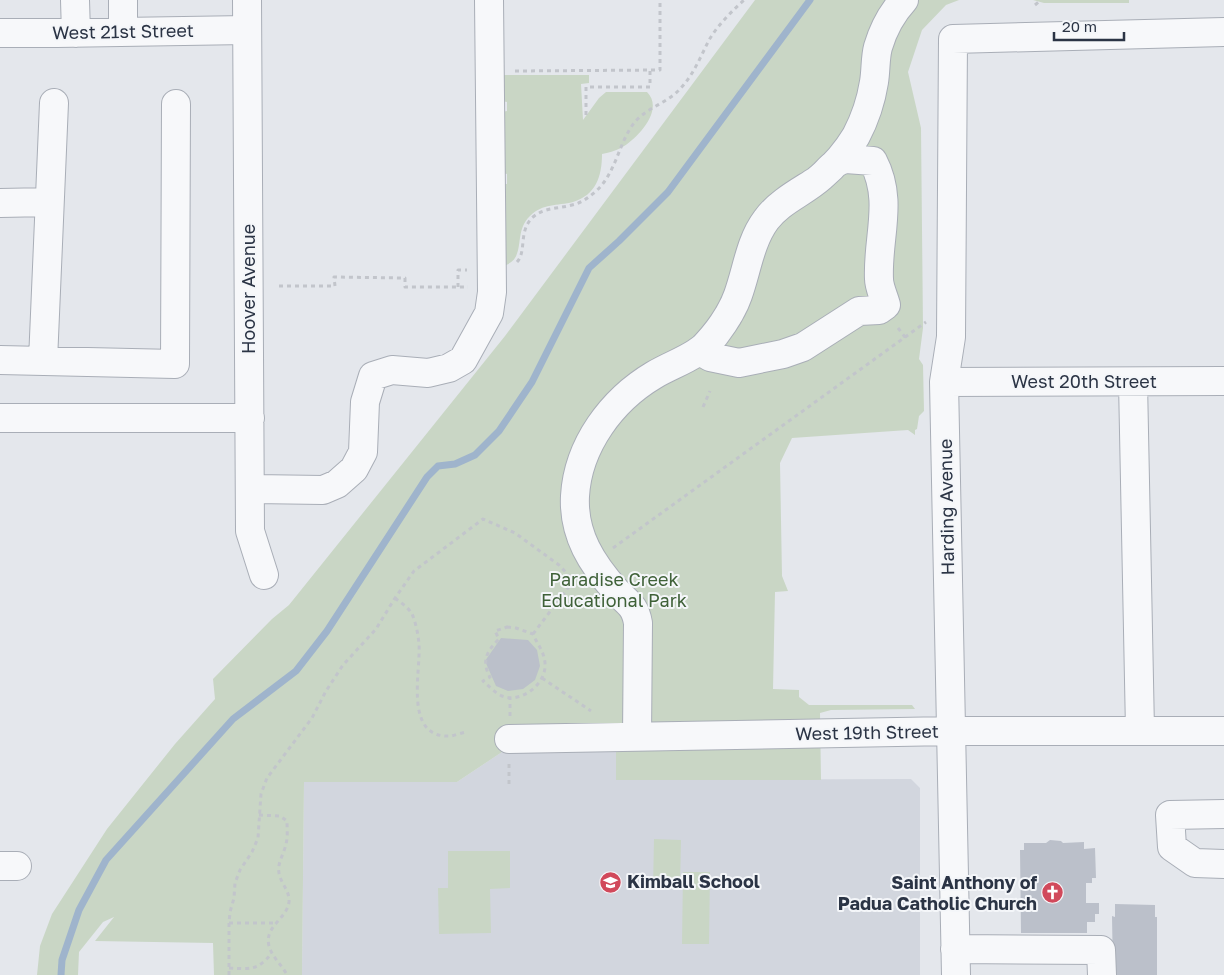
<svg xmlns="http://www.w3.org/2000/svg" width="1224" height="975" viewBox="0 0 1224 975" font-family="'Golos Text',sans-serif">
<rect width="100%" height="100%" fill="#e4e7ec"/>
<path fill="#d2d6de" d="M502,752h114l1,28 294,-1 9,9v187h-618l2,-193h153z"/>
<path fill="#c9d6c5" d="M755,0h204l-13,5 -24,25 -14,42 13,56 2,200 -4,31 4,6 1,46 -5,5 -2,13 -2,1v5l-7,-5 -116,8 -12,25 2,113 6,15 -13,1 -2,97 26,1v7l10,8h103l3,4 -84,1 -11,3 1,67h-205v-28h-114l-45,30h-153l-2,193h-88l-1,-32 -118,-2 19,-24 -11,5 -24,30 -1,23h-41l3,-29 12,-32 55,-85 68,-85 40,-45 -2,-20 59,-60 17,-14 216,-269z
M1033,0h96v3h-85z
M502,75h87v8l-8,1 2,36 16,-22 7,-6h41c18,18 -10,47 -26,56 -6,3 -13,5 -19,6 0,22 -6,41 -29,48 -16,4 -30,1 -43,14 -18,17 -2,43 -27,50l-1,-82h5v-10l-4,-1 -1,-61 5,-1v-9l-5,-1z
M654,839l27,1 -1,49 -27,-1z
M448,851h62v37l-20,1 1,44 -52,1 -1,-46h10z
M683,872h27l-1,72h-27z"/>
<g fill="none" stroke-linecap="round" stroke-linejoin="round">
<path stroke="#9fb4cc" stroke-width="7" d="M61,975l1,-15 17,-50 27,-50 127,-141 63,-48 31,-40 100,-154 11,-11 17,-2 20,-9 24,-24 33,-49 57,-114 30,-27 49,-49 142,-192"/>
</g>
<path fill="#bbc0ca" d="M501,638l27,2 9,10 3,16 -5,14 -12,9 -15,2 -12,-5 -11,-25z
M1050,840l11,1 2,2 21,-1v7l11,-1 1,30h-4v5h-6v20h13v11h-4v8h-8v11h-66l-1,-83h4v-7h22z
M1115,904l40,1v12h2v58h-44l-1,-59 3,1z"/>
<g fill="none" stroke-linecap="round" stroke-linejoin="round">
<defs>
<path id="minor" d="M75,0l1,33
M123,0v32
M247,0l3,531 14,44
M0,33h57l190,-3
M846,159l27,2c21,40 4,76 6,118 0,8 5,18 7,26l-7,5 -20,1 -56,36 -20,7 -44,9 -29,-6 -10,-6c16,-16 30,-34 38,-56 9,-25 12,-53 28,-75 12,-17 33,-28 50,-39 12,-8 15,-19 30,-22z
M0,203l49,-1
M0,360l175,4 1,-260
M43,361l11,-258
M944,382l280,-1
M1133,382l7,348
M0,418h250
M250,489l73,1 14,-6 17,-15 9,-17 2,-50 8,-26 19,-6 36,3 21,-5 14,-8 26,-47 3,-21 -3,-292
M637,736l1,-113c-3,-17 -9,-19 -21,-31 -25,-28 -44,-57 -42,-96 3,-51 37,-96 79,-121 22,-13 45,-18 61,-40 9,-12 18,-25 23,-40 9,-25 12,-54 28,-75 14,-19 37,-27 55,-43 13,-11 26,-26 35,-41 9,-17 15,-35 18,-54 2,-12 1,-24 4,-35 5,-17 14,-34 26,-47
M509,739l442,-8h273
M1224,814l-54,1 2,32 23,16 29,1
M0,866h17
M955,949l146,1 1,25
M956,975l-12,-593 7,-45 2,-298 271,-7"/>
</defs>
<use href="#minor" stroke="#a9aeb7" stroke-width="30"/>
<path stroke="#c2c5cb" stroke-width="3" stroke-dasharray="4 4" stroke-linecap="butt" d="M1035,5l6,-5
M515,71l145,-1v-70
M586,115v-28h64v-17
M517,262c10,-11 1,-31 16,-45 12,-10 25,-8 39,-12 9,-2 16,-7 23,-13 21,-18 23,-48 39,-69 11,-14 30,-19 43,-31 15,-14 23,-34 32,-52 9,-15 22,-28 35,-40
M279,286h56l-1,-9 71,1v9h63
M458,287v-17h9
M898,328l7,9
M703,407l7,-16
M613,548l313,-226
M395,598c6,5 13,9 17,16 4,9 6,20 7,30 2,28 -16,95 32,92 4,-1 10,-3 15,-4
M507,627l9,1 17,6c4,10 11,17 12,29 2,20 -23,41 -43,33 -7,-3 -13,-10 -19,-15l7,-4c-9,-16 -3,-26 9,-38l-4,-8z
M533,634l41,-54
M542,678l49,33
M510,716v-19
M509,784v-20
M259,815l21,1 7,5c0,7 1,15 -1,23 -2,10 -9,19 -7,29 2,11 11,18 10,29 -2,17 -25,24 -20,44 3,11 13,19 18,29
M229,923h45
M229,968c22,1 28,3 43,-15
M229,975v-52l1,-11 4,-14 1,-15 5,-13 12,-18 6,-14 3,-44 6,-16 45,-60 14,-27 17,-26 33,-36 19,-31 19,-27 69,-52 32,14 44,32 14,15"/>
<use href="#minor" stroke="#f7f8fa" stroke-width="28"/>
</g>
<defs>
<symbol id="school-disc" viewBox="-11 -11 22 22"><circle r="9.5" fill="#d1495b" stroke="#f4f6f9"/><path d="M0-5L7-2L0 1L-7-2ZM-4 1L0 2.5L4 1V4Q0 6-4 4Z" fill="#fff"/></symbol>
<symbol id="church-disc" viewBox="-11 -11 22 22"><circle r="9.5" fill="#d1495b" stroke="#f4f6f9"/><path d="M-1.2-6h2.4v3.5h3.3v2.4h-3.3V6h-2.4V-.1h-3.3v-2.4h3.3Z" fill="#fff"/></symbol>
</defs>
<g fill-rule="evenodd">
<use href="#school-disc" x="598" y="870" width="25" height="25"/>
<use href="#church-disc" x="1040" y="880" width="25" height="25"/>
</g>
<g text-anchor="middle" stroke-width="4" stroke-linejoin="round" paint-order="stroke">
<g font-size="18" fill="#2b3445" stroke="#f4f6f9">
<text transform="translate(123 32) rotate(-1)" y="6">West 21st Street</text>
<text transform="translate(249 289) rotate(-90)" y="6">Hoover Avenue</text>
<text x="1084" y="388">West 20th Street</text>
<text transform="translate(947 507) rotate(-91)" y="6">Harding Avenue</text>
<text transform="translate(867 733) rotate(-1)" y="6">West 19th Street</text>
</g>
<g font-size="18" fill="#3f6138" stroke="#f4f6f9">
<text x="614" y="586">Paradise Creek<tspan x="614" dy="21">Educational Park</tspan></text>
</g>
<g font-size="18" font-weight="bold" fill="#2b3445" stroke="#f4f6f9" text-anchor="start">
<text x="627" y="888">Kimball School</text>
<text x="1037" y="889" text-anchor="end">Saint Anthony of<tspan x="1037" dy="21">Padua Catholic Church</tspan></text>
</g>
</g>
<path d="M1054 32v8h70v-8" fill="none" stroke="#2b3445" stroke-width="2.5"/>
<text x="1062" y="32" font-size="15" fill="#2b3445" stroke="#f4f6f9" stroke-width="4" paint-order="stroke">20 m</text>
</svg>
